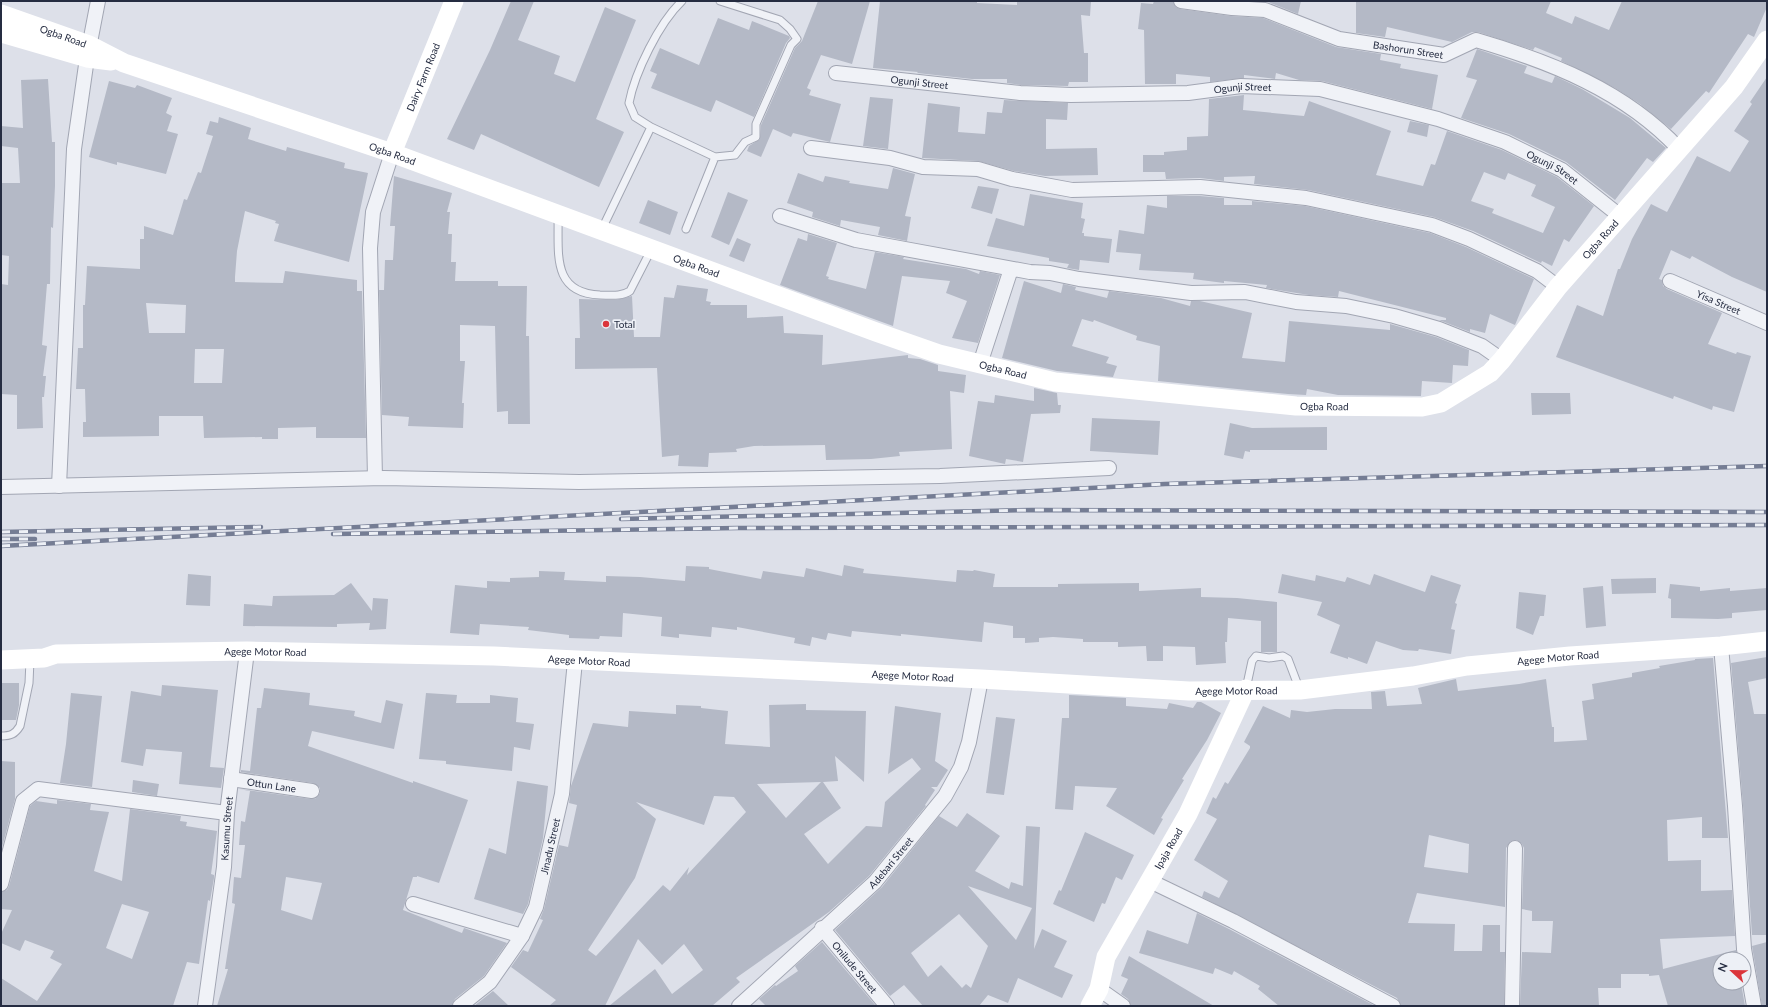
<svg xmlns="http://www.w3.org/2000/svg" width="1768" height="1007" viewBox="0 0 1768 1007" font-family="Lato,sans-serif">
<rect width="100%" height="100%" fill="#dde0e9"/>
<path fill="#b4b9c6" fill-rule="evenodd" d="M511,1h23l-16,39 42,16 -6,18 21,8 30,-75 31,13 -40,99 28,13 -25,55 -118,-53 -7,16 -27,-11 43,-89z
M818,1h52l-18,63 -31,-9 -14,33 4,2 -2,5 32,9 -11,38 -37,-9 -2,4 -18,-8 -12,28 -14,-6 2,-5 11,-7 1,-14 34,-77 7,-7z
M880,1h97v2l40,2v-4h74l-1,15 -9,-1 3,38h4v29h-19l-1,4 -47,-1 -14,-2v-4h-35l-55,-6 1,-1 -45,-4z
M1154,1h19l3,6 4,2 51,7 32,2 73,29 45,7 -1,6 21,4 -1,4 38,7 -6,34 -110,-28 -23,-1 -23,-7 -1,6 -31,-4v3l-34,4v-5l-34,-3v10h-31l-1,-54 -6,-1 3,-26 12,1z
M1257,1h44l-3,13 -30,-12z
M1356,1h195l-5,12 26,11 3,-8 34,14 13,-29h145v6l-13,30 -6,-3 -39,59 -3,-2 -35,38 -31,-25 -25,-16 -54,-27 1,-3 -27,-11 -2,3 -55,-18h-6l-20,10 -65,-15 -2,10 -29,-4z
M718,18l31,12 3,-9 37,15 1,2 -4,5 -32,74 -38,-17 -5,12 -60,-24 6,-14 -7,-3 10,-23 39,17z
M1477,49l50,17 -3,7 28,10 3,-7 27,13 48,29 36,30 -13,14 -6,-4 -32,42 -49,-38 -57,-28 -48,-16 16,-38 -11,-3z
M1767,77v215l-35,-15 -40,-21 -2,3 -19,-9 -12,29 3,1 1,6 4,3 55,24 -14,31 28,10 1,-2 14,4 -17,56 -21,-6 -1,4 -38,-14 -1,3 -117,-42 21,-52 26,11 15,-47h2l12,-30 19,-35 16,8 30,-56 33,16 19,-31 -15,-10 18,-27 -2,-2z
M48,79l4,63h3v44l-2,42 -2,-1 -1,57h-3l-5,61 5,1 -4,30h3l-2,21h-2l1,31 -26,1v-34l-16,-1v-110l7,1 1,-29 -8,-1v-72h19l-2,-35 -17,-2v-20l22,2 -2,-48z
M109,81l26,7 2,-3 35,13 -6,15 6,3 -5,15 11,3 -12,40 -49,-12v3l-28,-8z
M1244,95l-1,15 61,6 5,-15 82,30 -15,44 47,11 8,-22 4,1 12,-34 55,19 55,27 37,29 -25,36 -5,-3 -12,27 -10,-5 -1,2 -68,-32 -39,-14 -126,-27 -54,-6 1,-8 -31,1v4l-24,-3 -34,1 -1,-7h-22v-17h21v-3l23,-2v-13l21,-1 1,-37zM1484,172l21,8 3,-7 28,12 -5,11 24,11 -12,26 -51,-20 2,-4 -23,-8z
M870,97l23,2 -5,50 -25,-3z
M1004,100l64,3 -1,17 -21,-1v30l51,-1 1,27 -53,1 -31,-5 -36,-10 -56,-3 6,-55 32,4 -2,25 27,2 2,-22 15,1z
M219,117l32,11 -3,11 38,12 1,-4 58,16 -1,5 24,5 -19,89 -75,-21 5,-17 -4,-1 1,-2 -31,-10 -8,40 -2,26v5l48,1 2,-12 72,9v11h5l4,147h-50v-11l-38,1v11h-16v-2l-58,1 -1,-22h-44v20l-76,1v-15h3l-1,-33h-9l2,-41h5v-43h2l2,-39 53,3v-30h4v-13l29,9 11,-36 3,1 11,-28 3,1 12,-37 -7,-2 4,-13 8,2zM146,303l40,2 -1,28h-36zM195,349h29l-2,34h-28z
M1410,121l19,4 -2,12 -20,-5z
M893,168l22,6 -10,42 6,1 -4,24 -29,-6 2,-8 -39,-7 -1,6 -28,-9 1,-5 -26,-9 11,-30 25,9 2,-6 25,5 -1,2 39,6z
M394,176l58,17 -5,19h3l-2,22h4l-1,28h5l-1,19h43v5h29l-1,50h3l1,88h-22v-13l-11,1 -2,-86 -35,-1v36h5l-3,42h2l-1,25 -55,-2 1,-9 -27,-2 -3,-125h5l1,-30h8l2,-34h-5z
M978,186l21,3 -7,25 -21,-6z
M728,192l20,8 -19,45 -18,-8z
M1030,194l53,9 -2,15 4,1 -3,14h2v3l28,3 -3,24 -29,-3 -1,10 -12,-2 2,-4 -20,-3v-3l-62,-12 9,-28 28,8z
M1167,196h33l24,2v7h28v-4l53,5 125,27 36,14 68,32 -19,46 -25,-11 -5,19 -15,-4v3l-31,-12h7v-2l-107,-27 -1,6 -29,-2 -43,-7 1,-3 -43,-4v2l-31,-4 1,-6 -55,-3 2,-16 -25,-2 3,-22 25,4 3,-29 20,3z
M648,200l30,12 -8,23 -31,-12z
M808,234l29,9 -11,33 3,1 -1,2 38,10 9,-37 29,5 -1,2 63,10 13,5 1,-3 20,4 -22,68 -26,-5 15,-37 -21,-8 4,-12 -48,-5 -9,50 -113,-41 18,-47 9,3z
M737,238l14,6 -7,18 -15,-6z
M1024,281l37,12 2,-9 13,3 -1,3 32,8 2,-7 52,7 29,8 1,-5h9l52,12 -10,45 43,4 4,-41 101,9v-6l46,13 33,13 -1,16 -15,-1 -1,18 -30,-2 -1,15 -83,-1 -31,-6 -1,6 -18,-1 -130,-13 2,-35 -24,-6 1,-4 -43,-16 -1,2 -11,-3 -10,27 37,11 -3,6 11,3 -4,11 -56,-6 -55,-13z
M677,285l31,4 -2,12 5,1 -1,3h37v13l36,-2 1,17 39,2 -1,30 86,-10v3l12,1 18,6v6l28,4 -2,18 -14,-2 2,58 -53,3 1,4 -29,3 -45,1 -1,-15 -71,1 -18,3 1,3 -28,1 -1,14 -30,-1 1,-11 -17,2 -5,-89 -82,1v-31h5l-1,-39 37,1 16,-4 2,41h26l4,-40 10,1z
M1034,388l23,5 1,12h3l-1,8 -29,1 -8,48 -17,-3 -1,5 -36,-8 9,-55 16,2 1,-8 39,6z
M1531,393h39l1,21 -39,1z
M1092,418l68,3 -2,34 -68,-4z
M1230,423l22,5 75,-1v23h-77v2l-5,-1 -2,8 -19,-4z
M844,565l20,4 -1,4 93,9 1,-12 16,1 1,-1 21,4 -2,13h65v-3l81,-1v8l62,-3v9l36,1 40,4v50h-16v-31l-33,-3 -1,24h-2l1,21 -30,2 -1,-18 -32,-1v15h-16l-1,-15 -28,1v-5h-35v-3l-30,-2 -14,1v4l-14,1v-5h-12v-12l-29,-4 -2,20 -81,-8v2l-49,-5 -1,6 -23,-4 -2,7 -14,-3 -2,9 -16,-3 1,-5 -58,-11v3l-25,-3 -1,10 -32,-3v4l-18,-2 1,-19 -39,-4 -1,24 -22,-1 -1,3 -30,-1v-3l-41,-5 1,-3 -49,-3 -1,11 -29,-2 5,-48 32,3v-7l23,1v-4l29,-1v-6l26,1 -1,8 42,2v-6l34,1 45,4 1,-15 23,1v2l52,10 2,-8 41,6 2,-9 36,8z
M188,574l23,2 -1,30 -24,-1z
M1282,574l33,7 1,-6 29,7 2,-5 23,8 4,-11 51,18 6,-17 30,10 -6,18 2,1 -6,25 4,1 -4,24 -32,-5 -1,2 -15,-1 -27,-9 -9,23 -19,-7v2l-18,-6 10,-28 -23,-10 5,-13 -44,-9z
M1656,578v15l-44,1 -1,-15z
M351,583l21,28 1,-13 15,1 -2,30 -17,1 1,-7 -33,1v3l-94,-1 1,-22 28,2 1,-10 61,-1z
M1670,584l30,3v4l30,-3v3l37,-3v22l-35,3v5l-14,1 -47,-1v-19l-3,-1z
M1603,586l3,40 -20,2 -3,-40z
M1519,592l27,3 -2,21h-4l-7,19 -17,-7z
M1767,657v21l-19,4 6,32h13v221h-15l-9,-130 -12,-142z
M1713,658l15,180h-26v-21l-35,3 1,41 33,-1v31l31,-1 3,46 -75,3 3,30 73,-19 1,9h-17v24h21l4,23h-77l-9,-31 -10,1v-2h-28v14h-23l1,18h-79l2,-54 29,1 2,-32h-21v-10l-10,-2 2,-61 -2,-4 -6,-4 -5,1 -5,7 -1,59 -88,-14 -9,30 47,1 -1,27h28l1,-26h17v27h5l-1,54h-103l-4,-8 -195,-101 2,-6 15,7 9,-17 -34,-21 23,-41 -11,-6 7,-16 3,2 9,-17 3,2 22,-36v-2l-6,-4 19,-36 27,12 1,-8 16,2 28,-3h37l-1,-17 14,-1 2,15 35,-2 -4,-16 38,-9 2,12 61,-7 27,-5 6,48h2v15l33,-2 -5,-39 12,-2 -2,-15 40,-7v-4l28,-5 -1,-2 36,-6v-1zM1429,835l40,9 -1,29 -44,-6z
M1,683h18v22l-3,15h-15z
M162,685l56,5 -8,77 14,1 -3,20 -42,-4 3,-32 -36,-3 -3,17 -22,-4 10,-71 30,5z
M264,688l46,5 -1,12 46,6 -1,5 27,7 5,-23 17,4 -9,45 -82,-18 -4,15 105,37v-2l55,19 -29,83 -22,-7v1h-4l-10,33 59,23 2,-5 43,15 -23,33 -29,23 -3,7h-235l11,-37h-3l10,-65 -3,-1 2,-26 7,1 4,-33h-6l2,-24 4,1 5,-31 -11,-2 72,10h4l5,-6v-5l-7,-5 -72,-11v-2l9,1 7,-63h4zM286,877l36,6 -10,37 -31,-10z
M71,693l31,3 -10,91 -32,-4 6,-39z
M426,693l31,2 -1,8h34v-8l28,3 -2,24 18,2 -4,26 -16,-3 -2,24 -66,-7v-3l-27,-2z
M1069,695l57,3v8l41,3 2,-6 24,5 4,-6h4l20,11 -14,27 -25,39 2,1 -23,38 2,1 -9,16 -48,-29 11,-18 -42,-2 -2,24 -18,-1 7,-91h7z
M806,704v6l60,1 -2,71 -29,-26 3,25 -15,1 18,26 -37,26 24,30 38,-38 16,1 3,-25 36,-33 -9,-11 -24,16 7,-68 46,7 -6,48 13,9 -11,17h-6l4,3 -10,15 1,1 -57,70 -40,36 -93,66 4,4 -28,24h-103l46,-37 17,25 31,-24 -19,-26 -22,21 -24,-26 -33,67h-56l7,-6 -45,-33 12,-17 5,2 15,-32 -3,-1 4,-10 15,-64 9,2 9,-42 -8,-2 2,-17 22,-63 35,4 1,-16 47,3v-9l25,1v2l27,3 -3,33 45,3 -1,-42zM821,782l-35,36 -29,-34zM714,796l20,1 12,15 -59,63 2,-8 -19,24 -7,-6 -67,71 -8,-6 47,-72 21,-59 -20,-17 68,23z
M996,717l19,2 -11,76 -18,-2z
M1,761l14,1v37l-14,52z
M133,780l26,4 -2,12 -25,-4z
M517,781l31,5 -5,52 -15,66 -5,10 -49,-15 15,-51 17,6z
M57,800l34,4 -1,6 19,2 -15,59 28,10 8,-72 51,7 -1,5 7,1 -1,4 31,5 -6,43 3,1v3l-4,23 -2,-1 -9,64 -12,-2 -14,44h-172v-28l36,23 25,-37 -12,-6 4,-7 -29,-11 -5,11 -19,-8v-9l11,-24 -11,-1v-17l6,-2 2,-4 21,-80 6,-5 21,3zM122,904l27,8 -17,47 -26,-11z
M967,813l33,23 -25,35 34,18 2,-7 12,4 3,-60 14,1 -6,122 8,-20 25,12 -13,26 19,8 -11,23 -44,-20 -10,25 -20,-8 -9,11h-56l-19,-21 -14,11 -55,-66 47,-43 57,-71 18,11zM968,886l64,22 -16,32zM959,914l29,32 -17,42 -5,-4 -4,4 -21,-23 -13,12 -17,-24z
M1085,832l49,23 -12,25 -6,-3 -11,27 -3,-1 -8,19 -41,-18 6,-14 2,1z
M1197,913l32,16 146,77h-96l-21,-17 2,-3 -26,-15 -2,4 -17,-7 -2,6 -74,-21 8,-23 41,14z
M822,942l54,64h-110l-7,-7 16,-14 1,1 22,-15 -3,-5z
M1767,942v64h-5l-10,-60z
M1129,956l85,50h-83l-3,-7 -7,-5 7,-15 -7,-3z
M493,991l16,15h-35z"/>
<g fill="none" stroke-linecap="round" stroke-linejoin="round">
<defs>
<path id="service" d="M682,1c-23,22 -47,71 -53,102l6,14 16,10 64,30 20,-2 10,-13 11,-5v-13l35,-79 6,-6 -7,-10 -10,-9 -60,-19
M558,216c1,37 -7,77 42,79 10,0 21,2 30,-4l21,-41
M602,229l49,-102
M686,229l29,-72
M1246,689l6,-28 4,-5 13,2 14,-2 5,3 11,29
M1,736c10,0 14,-2 19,-10l9,-43 1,-23"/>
<g id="minor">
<path id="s1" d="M1181,1l51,7 33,2 74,29 105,16 32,-15c75,22 149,51 203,109"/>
<path id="s2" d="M836,73l184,20 51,2 117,-2 53,-7 79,3 118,30 67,23 57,28 58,46"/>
<path d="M811,148l79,10 33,9 55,2 34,10 60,11 128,-3 106,11 126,27 37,14 68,32 21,16"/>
<path d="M780,216l76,24 174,32 20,1 29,6 112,14 54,-1 51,10 50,4 48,10 45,13 43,17 20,14"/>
<path id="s3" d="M1670,281l97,42"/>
<path d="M980,364l31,-95"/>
<path d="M375,478l-5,-230 3,-36 19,-59"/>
<path d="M59,486l15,-337 13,-91 11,-57"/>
<path d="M1,487l383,-9 195,4 361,-6 169,-8"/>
<path d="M1721,646l14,160 9,143 10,57"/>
<path id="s4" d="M231,779l81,12"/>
<path d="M1150,881l83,40 160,85"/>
<path d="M1,884l22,-83 15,-12 189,24"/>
<path d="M413,904l109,32"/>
<path id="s5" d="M822,928l65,78"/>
<path d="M1099,989l24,17"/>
<path id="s6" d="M205,1006l19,-139 3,-54 20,-162"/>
<path id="s7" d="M460,1006l30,-24 32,-46 14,-29 26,-113 13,-133"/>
<path id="s8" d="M739,1006l136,-124 70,-86 16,-29 8,-25 12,-63"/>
<path d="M1512,1006l3,-158"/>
</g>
</defs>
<use href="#service" stroke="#a2a6b3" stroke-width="9"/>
<use href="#minor" stroke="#a2a6b3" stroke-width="16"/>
<use href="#service" stroke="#f0f2f7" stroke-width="7"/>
<use href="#minor" stroke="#f0f2f7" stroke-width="14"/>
<g stroke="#fff" stroke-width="19">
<path id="s9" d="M1,14l88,31 35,18 268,90 484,179 63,22 116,28 241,24 126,1 19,-4 49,-30 12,-13 56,-73 176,-200 33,-47"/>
<path d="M1,33l86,25 24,3"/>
<path id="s10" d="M392,153l62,-152"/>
<path id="s11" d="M1,660l43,-2 12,-4 191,-3 247,5 487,23 208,12 111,-1 113,-14 54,-10 103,-10 151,-10 46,-5"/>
<path id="s12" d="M1090,1006l9,-17 7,-32 82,-143 58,-125"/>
</g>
<defs>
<path id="rail" d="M621,519l411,-9 735,2
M1,532l260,-5
M333,534l405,-6 1029,-3
M1,539h34
M1,546l1164,-62 602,-18"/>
</defs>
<use href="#rail" stroke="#757d94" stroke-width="4.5"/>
<use href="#rail" stroke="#edf0f6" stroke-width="3" stroke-dasharray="9" stroke-linecap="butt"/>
</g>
<circle fill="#db353b" stroke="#edf0f6" stroke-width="1.5" cx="606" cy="324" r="4"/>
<g text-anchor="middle" stroke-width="3.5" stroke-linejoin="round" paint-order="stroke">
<g font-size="10" fill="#252c41" stroke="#edf0f6">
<text dy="4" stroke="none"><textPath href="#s9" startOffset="66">Ogba Road</textPath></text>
<text dy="4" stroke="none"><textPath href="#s1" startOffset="234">Bashorun Street</textPath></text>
<text dy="4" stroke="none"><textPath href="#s10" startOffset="82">Dairy Farm Road</textPath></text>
<text dy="4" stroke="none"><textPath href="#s2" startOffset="84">Ogunji Street</textPath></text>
<text dy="4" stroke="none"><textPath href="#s2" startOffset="408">Ogunji Street</textPath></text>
<text dy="4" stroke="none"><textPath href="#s9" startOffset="416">Ogba Road</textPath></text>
<text dy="4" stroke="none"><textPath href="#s2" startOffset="732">Ogunji Street</textPath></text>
<text dy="4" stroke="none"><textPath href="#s9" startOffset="1736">Ogba Road</textPath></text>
<text dy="4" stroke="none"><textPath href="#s9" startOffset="740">Ogba Road</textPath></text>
<text dy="4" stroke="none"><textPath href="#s3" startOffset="53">Yisa Street</textPath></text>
<text dy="4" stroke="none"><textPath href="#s9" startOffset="1064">Ogba Road</textPath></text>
<text dy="4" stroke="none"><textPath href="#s9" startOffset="1388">Ogba Road</textPath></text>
<text dy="4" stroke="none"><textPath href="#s11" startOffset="265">Agege Motor Road</textPath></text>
<text dy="4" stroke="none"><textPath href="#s11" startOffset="1561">Agege Motor Road</textPath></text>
<text dy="4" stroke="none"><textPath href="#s11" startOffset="589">Agege Motor Road</textPath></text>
<text dy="4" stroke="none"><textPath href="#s11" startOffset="913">Agege Motor Road</textPath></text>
<text dy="4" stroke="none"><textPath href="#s11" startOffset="1237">Agege Motor Road</textPath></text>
<text dy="4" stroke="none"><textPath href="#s4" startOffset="41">Ottun Lane</textPath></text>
<text dy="4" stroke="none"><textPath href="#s6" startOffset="179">Kasumu Street</textPath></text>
<text dy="4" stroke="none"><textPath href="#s7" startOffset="189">Jinadu Street</textPath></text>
<text dy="4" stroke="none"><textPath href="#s12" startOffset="177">Ipaja Road</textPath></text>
<text dy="4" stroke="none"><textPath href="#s8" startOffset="209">Adebari Street</textPath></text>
<text dy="4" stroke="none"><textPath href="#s5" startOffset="51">Onilude Street</textPath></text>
</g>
<g font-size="10" fill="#252c41" stroke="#edf0f6" text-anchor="start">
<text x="614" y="328">Total</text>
</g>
</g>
<rect width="1768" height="1007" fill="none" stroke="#252c41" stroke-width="4"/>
<g transform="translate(1732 971) rotate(292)"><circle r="19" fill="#edf0f6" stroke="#9da2ae"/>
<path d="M0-3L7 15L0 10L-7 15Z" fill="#db353b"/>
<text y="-6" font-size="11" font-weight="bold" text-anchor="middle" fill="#252c41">N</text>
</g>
</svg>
